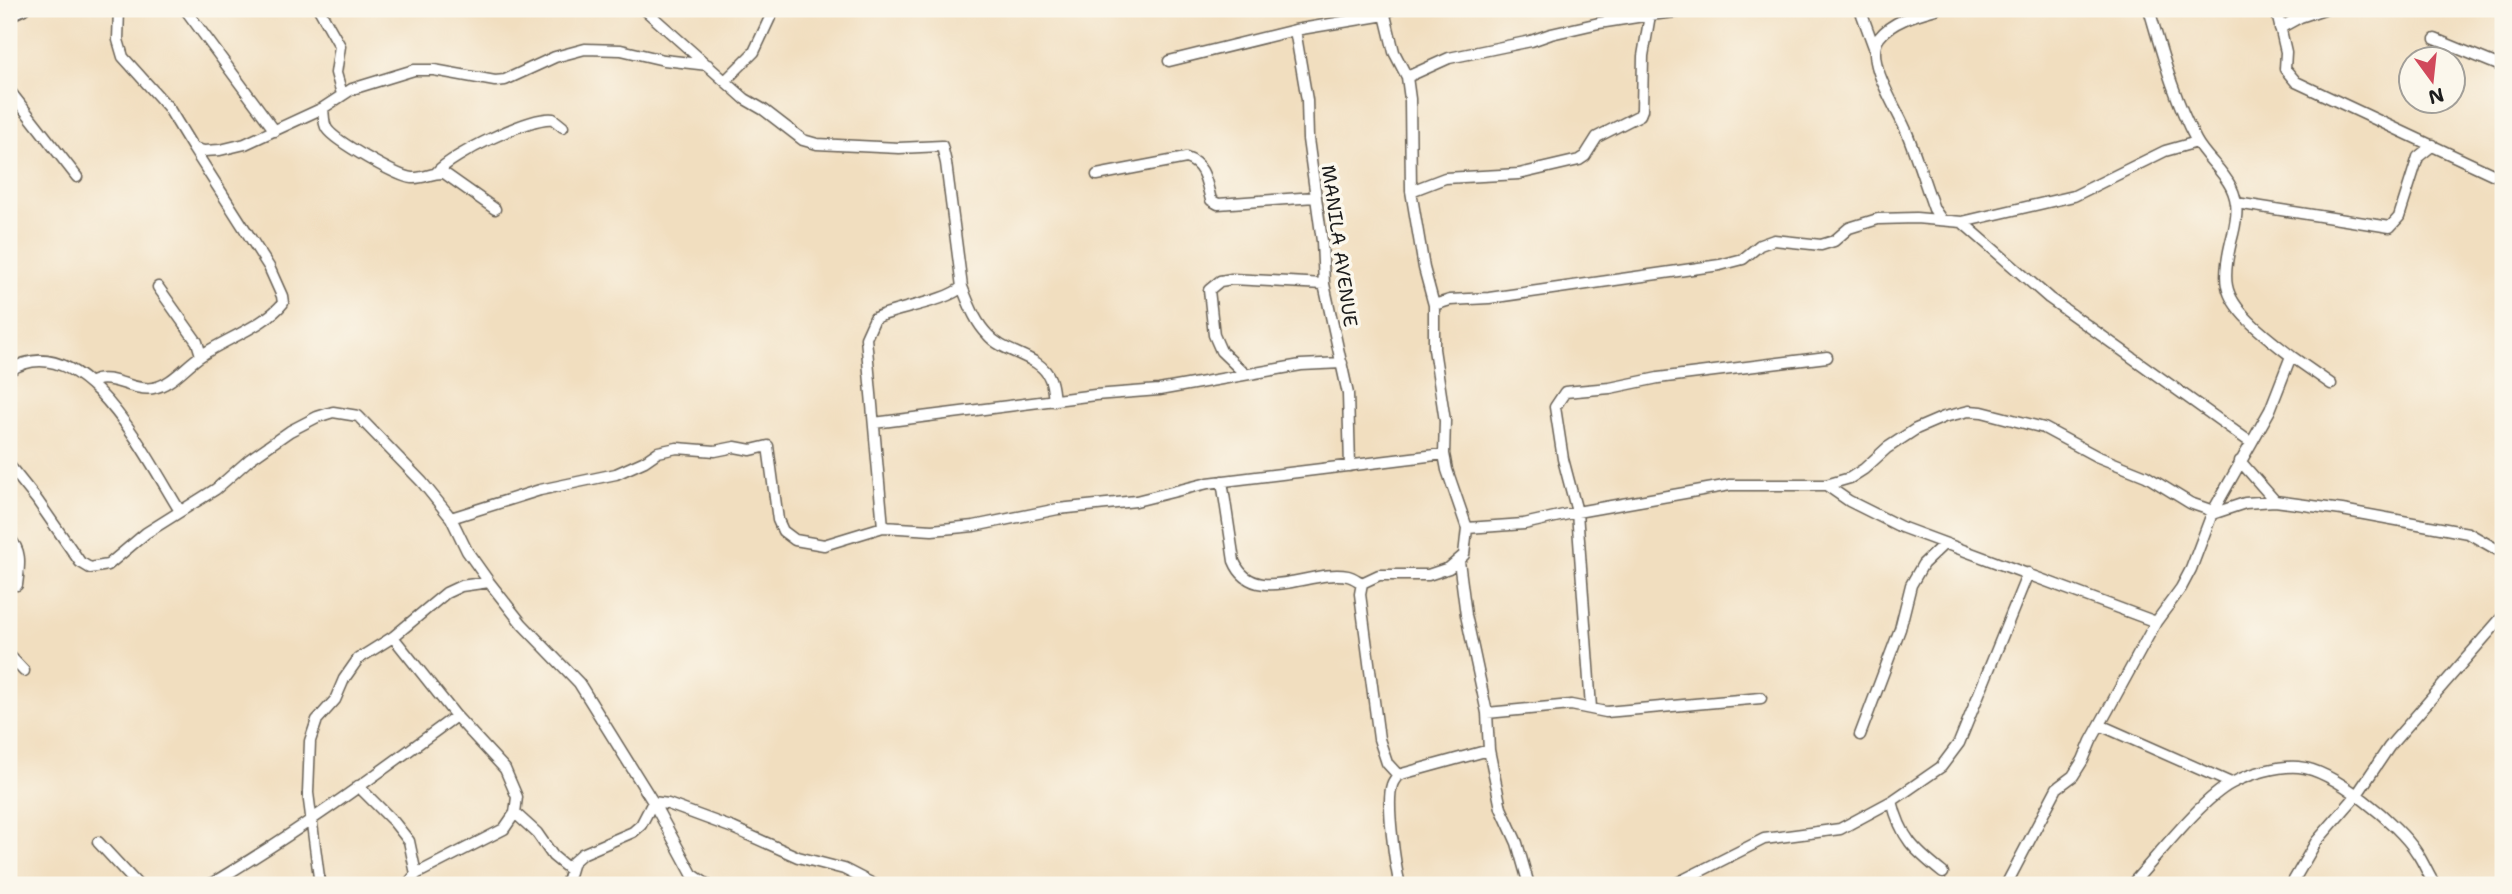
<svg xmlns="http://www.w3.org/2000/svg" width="2512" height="894" viewBox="0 0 2512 894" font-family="'Shantell Sans',sans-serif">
<rect width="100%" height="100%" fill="#fbf7ec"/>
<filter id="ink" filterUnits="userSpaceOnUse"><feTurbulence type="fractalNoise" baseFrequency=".0143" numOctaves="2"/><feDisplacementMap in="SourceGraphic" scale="14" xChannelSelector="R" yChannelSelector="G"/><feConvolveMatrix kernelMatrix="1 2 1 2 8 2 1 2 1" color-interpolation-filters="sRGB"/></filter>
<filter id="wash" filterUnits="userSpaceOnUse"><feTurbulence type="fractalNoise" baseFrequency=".00686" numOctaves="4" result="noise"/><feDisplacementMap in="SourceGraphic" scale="28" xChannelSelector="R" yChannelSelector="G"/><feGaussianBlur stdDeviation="1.57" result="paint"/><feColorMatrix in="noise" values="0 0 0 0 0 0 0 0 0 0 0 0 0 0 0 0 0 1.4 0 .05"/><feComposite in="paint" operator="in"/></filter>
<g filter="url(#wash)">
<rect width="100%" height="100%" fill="#f1debf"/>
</g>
<g filter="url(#ink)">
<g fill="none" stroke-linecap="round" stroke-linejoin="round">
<defs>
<path id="street" d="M119,9l-1,31 5,17 45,50 25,41 11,3 16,-1 25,-6 78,-36 29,-19 62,-19h20l61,11 10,-1 50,-23 30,-8 36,1 43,10 44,5
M185,9l90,122
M319,9l21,37 -4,27 6,21
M644,9l101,90 19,11 39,30 14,4 82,4 43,-2 4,17 16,124c-17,15 -63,20 -87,31l-9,20 17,189
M1860,9l15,41
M1936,9c-18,5 -45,12 -57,29 -16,22 20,73 28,95 10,25 18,51 27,76l7,10
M2149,9c13,44 25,90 47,131 9,17 26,29 35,47 8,16 6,30 2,47 -4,15 -9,37 -6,52 5,27 44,54 64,70
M2276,9l10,43 -1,17 11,13 207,97
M1385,15l9,37 13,25 3,22 1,92 13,77 10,37v44l11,72 -1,33 3,16 20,58 -3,27 -15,13 -21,7h-49l-17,8 -2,11 19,145 8,24 11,12
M9,16l15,-7
M2280,28l20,-11 24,-8
M1295,30l12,70 1,39 14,102 2,43 24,110 2,72
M2435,39l68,28
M1169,61l126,-31 90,-15 6,-6
M1407,77l42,-19 82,-17 20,-7 48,-11 51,-8
M725,81l29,-29 20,-43
M9,90l68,87
M323,108c1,7 0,15 4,21 8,12 71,48 85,49 11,1 21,-6 32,-5l51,36
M437,172c15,-17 93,-56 116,-53l10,8
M1097,175l89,-17c19,6 20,24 25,42l7,4 97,-7
M1411,191l34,-13 74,-4 60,-14 6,-4 12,-19 43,-22 2,-5 1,-54 7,-41 51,-6
M2236,203l154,24 9,-10 19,-60 15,-12
M1962,222l112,-26 91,-45 32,-9
M158,287l39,55 4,13
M962,287c7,17 13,35 26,48 16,19 53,20 62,44 3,7 3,15 4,22
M1434,305l16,-5 39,-2 231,-33 23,-6 17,-14 14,-5 47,5 13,-4 15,-13 29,-9 38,-1 46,4 87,76 201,144
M9,371c73,-49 140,91 171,140
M1245,374l-24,-23 -7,-16 -5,-45 11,-9 12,-2 92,5
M91,382c20,-10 41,10 62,6 19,-3 33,-23 49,-33 22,-15 65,-31 81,-52l-1,-7 -13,-29 -76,-119
M874,423l221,-28 64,-5 142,-25 41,-2
M2240,461l35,40
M9,465l28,35 43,62 10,6 18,-3 38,-32 70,-44 34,-30 40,-28 27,-14 16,-5 25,4 64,66 29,36 16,33 22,31 33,42 57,59 74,119 15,2 65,24 65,29 46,12 31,16
M1222,481l12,80c19,47 78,7 114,15 5,1 10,5 14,7
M1826,485l23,16 52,26 255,95
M2212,514l33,-11 30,-2 67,9 126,23 35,20
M451,518l89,-28 76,-16 29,-13 13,-9 19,-4 38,3 20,-4 16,3 17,-4 10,74 5,11 12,9 29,5 59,-18 49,3 42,-4 84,-17 78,-8 72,-18 236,-29
M1467,528l57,-4 53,-12 153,-27h96l24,-7 14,-9 23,-21 29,-19 28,-12 25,-6 13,1 62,16 52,28 50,20 44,27 23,8
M9,538c14,13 10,29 8,47
M1459,561l7,54 21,98 2,37 12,58 16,35 12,42
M393,637l63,79 49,53 12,28 -2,16 -11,16 -88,45 -9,11
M9,655l15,16
M1591,708l-14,-196 -14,-53 -8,-52 10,-15 45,-4 48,-10 169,-21
M1487,713l84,-8 35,7 155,-14
M2100,725l131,58
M1860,735l40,-106 11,-44 12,-21 21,-20
M358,786l36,36 15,19 7,33
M1892,801c9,37 22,49 51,72
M653,802l39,72 16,11
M515,813l22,20 16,23 17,14
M98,842l40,43
M209,885c85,-50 167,-110 247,-169
M320,885l-12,-92 2,-52 7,-21 18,-20 9,-21 14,-20 35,-22 53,-44 15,-7 28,-4
M566,885l7,-23 9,-8 51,-22 8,-7 12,-23
M1400,885c-5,-19 -14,-83 -8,-100 1,-4 4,-7 6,-10l91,-25
M1673,885l91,-46 76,-10 52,-28 49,-34 18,-24 69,-170
M2006,885l51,-97 16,-12 10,-16 8,-19 65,-119 25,-34 10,-19 22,-58 57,-101 21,-54 40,28
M2131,885c25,-27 70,-86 101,-102 17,-9 47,-18 67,-16 34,3 100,57 118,86 7,10 11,22 18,32
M2291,885l25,-43 40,-46 33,-49 114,-131"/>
</defs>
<use href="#street" stroke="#676055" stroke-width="13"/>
<use href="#street" stroke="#fff" stroke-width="10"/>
</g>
</g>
<g text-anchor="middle" stroke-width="7" stroke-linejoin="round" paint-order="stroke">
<g font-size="19" fill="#1c1c1c" stroke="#fbf7ec">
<text transform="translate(1340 246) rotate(82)" y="7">MANILA AVENUE</text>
</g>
</g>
<rect width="2512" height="894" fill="none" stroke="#fbf7ec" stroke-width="35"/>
<g transform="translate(2432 80) rotate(165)"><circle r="33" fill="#fbf7ec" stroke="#a29f99" stroke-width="2"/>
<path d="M0-5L12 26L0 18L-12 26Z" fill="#d1495b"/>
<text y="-10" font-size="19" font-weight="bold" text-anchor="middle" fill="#1c1c1c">N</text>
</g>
</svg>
